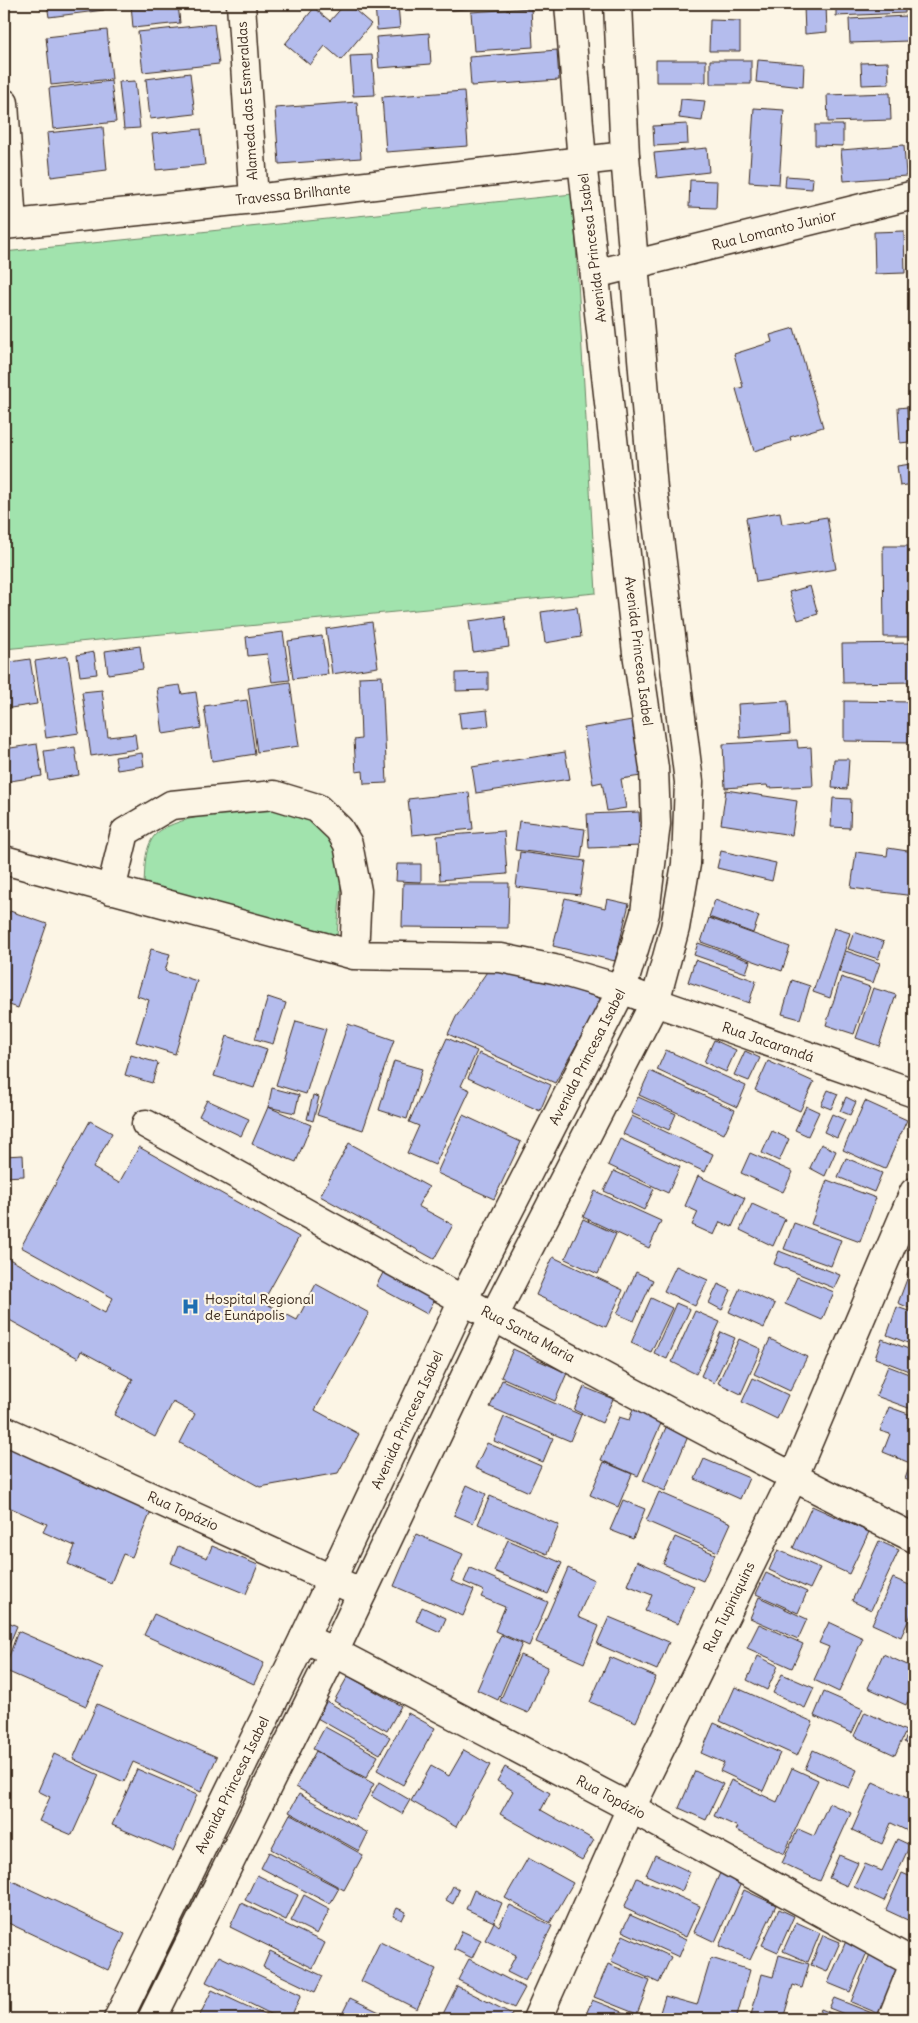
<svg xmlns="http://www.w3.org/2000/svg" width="918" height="2023" viewBox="0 0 918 2023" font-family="Delius,sans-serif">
<rect width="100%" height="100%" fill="#fcf5e5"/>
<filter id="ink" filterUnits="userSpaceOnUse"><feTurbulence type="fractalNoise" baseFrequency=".02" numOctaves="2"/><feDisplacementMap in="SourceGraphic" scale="10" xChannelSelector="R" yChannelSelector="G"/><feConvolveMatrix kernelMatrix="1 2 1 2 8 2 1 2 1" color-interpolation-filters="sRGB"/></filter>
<g filter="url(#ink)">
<path fill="#a1e3ad" stroke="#6e8666" d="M573,194l23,399 -592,56v-397z
M276,808l32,8 26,24 7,43 -4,53 -193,-52c1,-14 0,-32 8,-45 14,-25 97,-29 124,-31z"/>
<path fill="#b4bced" stroke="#3b2a1e" d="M47,4h56l1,6 -55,7z
M131,4h47l2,19 -47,5z
M278,4h43l-43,3z
M345,4h3l23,20 -30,36 -16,-14 -15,19 -25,-21 29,-36 16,13z
M375,4h23l2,24 -23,2z
M451,4h46l1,3 -47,3z
M836,4h69v9l-69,3z
M826,5l1,27 -22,2 -1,-28z
M531,8l2,39 -59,4 -3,-39z
M906,16l2,25 -58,2 -1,-24z
M710,20l30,1v30h-31z
M214,24l5,40 -76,8 -5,-40z
M107,30l5,49 -61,6 -5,-48z
M429,33l2,31 -52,4 -3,-31z
M557,50l2,30 -88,6 -2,-29z
M372,55l3,40 -22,1 -3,-40z
M656,60h50v22h-50z
M710,60h41v24h-41z
M758,60l46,4 -1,23 -47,-5z
M888,62l1,22 -27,1 -1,-22z
M190,73l5,41 -45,5 -4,-40z
M111,81l5,41 -63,7 -4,-41z
M135,81l5,47 -16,1 -5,-47z
M464,91l4,55 -82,6 -4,-55z
M890,93l1,27 -63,2 -1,-27z
M681,99l24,2 -3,20 -23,-3z
M357,102l4,56 -82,6 -4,-56z
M754,108l30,2 -5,74 -30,-2z
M687,124l1,20 -34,2 -1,-20z
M815,125h28v21l-28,-1z
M103,127l4,43 -56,7 -4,-44z
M201,129l4,36 -49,5 -4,-36z
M904,145l2,31 -62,5 -3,-31z
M707,148l2,24 -52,6 -3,-25z
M786,176l27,2 -1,11 -27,-2z
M690,180l27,1 -1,27 -27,-1z
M904,231l1,42 -30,1 -1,-42z
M794,328l29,99 -33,10 1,3 -37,11 -18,-62 7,-2 -9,-33 38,-12 -2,-7z
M907,407l2,35 -9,1 -2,-35z
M911,464l3,20 -14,2 -3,-20z
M780,512l2,12 45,-7 9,52 -80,13 -10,-64z
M883,546h25v91h-24z
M810,586l8,28 -20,6 -9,-28z
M577,607l4,30 -36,6 -4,-31z
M505,616l4,31 -36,5 -4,-31z
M372,622l6,45 -46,7 -6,-45z
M283,632l7,48 -18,2 -5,-28 -19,2 -2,-19z
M322,636l6,38 -35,5 -5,-38z
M913,643v39l-70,1 -1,-39z
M140,646l3,23 -35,5 -3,-23z
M94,652l3,22 -17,2 -3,-21z
M68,656l11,77 -33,5 -11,-77z
M30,659l7,45 -33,5v-46z
M488,672v18l-32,1v-18z
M382,676l5,107 -23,1 -1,-13 -7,1 -2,-32 7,-1 -2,-62z
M290,682l9,64 -42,6 -9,-64z
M180,685l2,9 14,-2 5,36 -38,6 -6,-46z
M102,690l6,47 27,-3 2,15 -46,7 -9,-64z
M247,700l8,54 -43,7 -8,-55z
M788,701l2,33 -50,4 -2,-34z
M844,701l70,1v40l-70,-1z
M487,710l2,16 -28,3 -2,-16z
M632,720l9,56 -20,3 5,29 -19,3 -5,-29 -9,2 -9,-56z
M797,740l1,8 13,-1 2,39 -45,2 -1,-3 -42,3 -2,-44z
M37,744l5,32 -38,6v-33z
M75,747l4,28 -31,5 -4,-29z
M565,752l5,27 -94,14 -4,-26z
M142,753l2,13 -27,4 -2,-13z
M834,759h15l-2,30 -15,-1z
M726,790l71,11 -5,34 -71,-11z
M469,792l4,37 -61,6 -4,-36z
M833,798l18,1 -1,29 -19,-1z
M639,812l2,34 -52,2 -2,-34z
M519,821l66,8 -4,29 -66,-8z
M504,831l3,43 -67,6 -3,-44z
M888,848l26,4v44l-63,-8 5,-36 31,4z
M721,851l55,12 -4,18 -55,-13z
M520,852l65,9 -5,34 -64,-8z
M397,864h24v18l-25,-1z
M403,883h106l-1,45 -106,-1z
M4,886l5,2 -5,14z
M565,898l40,10 2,-9 22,5 -14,57 -62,-15z
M715,900l44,16 -6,17 -44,-16z
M10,911l37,13 -29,84 -14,-5v-73z
M709,918l81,29 -8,24 -81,-29z
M834,928l16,5 -20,65 -17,-6z
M854,932l30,10 -6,17 -30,-10z
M698,943l52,18 -4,12 -52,-18z
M151,949l19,5 -5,17 32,10 -22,73 -39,-12 13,-42 -12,-4z
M846,951l34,12 -7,20 -34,-11z
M695,960l61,21 -7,22 -61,-21z
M493,963l109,36 -47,84 -107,-49 8,-17z
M841,977l29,10 -16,47 -28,-9z
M792,980l18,6 -10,33 -18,-5z
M873,988l23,7 -17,51 -23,-8z
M268,997l18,6 -13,41 -18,-5z
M296,1021l30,8 -20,65 -30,-9z
M348,1024l46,16 -31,90 -46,-15z
M227,1036l40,13 -13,39 -40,-12z
M447,1038l30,13 -16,35 9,4 -35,75 -28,-12 12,-27 -10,-4z
M714,1040l22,10 -10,22 -22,-10z
M666,1050l80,36 -9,21 -80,-37z
M745,1051l15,7 -11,23 -15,-6z
M479,1053l72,32 -11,26 -72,-33z
M131,1055l27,8 -6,20 -27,-8z
M394,1061l28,8 -15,50 -28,-9z
M768,1061l46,21 -14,29 -45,-21z
M650,1071l85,39 -11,24 -85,-39z
M272,1088l27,7 -4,18 -27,-6z
M828,1090l10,4 -7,15 -10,-4z
M313,1095l6,2 -6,24 -6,-2z
M638,1097l38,17 -7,16 -38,-17z
M846,1097l10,5 -6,13 -10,-4z
M207,1100l42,19 -8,17 -42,-20z
M865,1101l42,19 -22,49 -42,-19z
M806,1106l13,6 -11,24 -13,-6z
M268,1107l43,18 -15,37 -44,-18z
M832,1114l13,6 -8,18 -13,-6z
M463,1115l58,27 -27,57 -57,-26z
M632,1116l81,38 -8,18 -82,-38z
M90,1121l22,12 -19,35 26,15 20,-36 160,90 -36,65 34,18 19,-36 53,29 -54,97 44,24 -21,39 -78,14 -80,-44 15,-29 -22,-12 -18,35 -41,-22 19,-36 -52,-28 -3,7 -74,-41v-61l101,57 8,-15 -92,-51z
M772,1131l17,8 -10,22 -17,-8z
M620,1139l60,28 -12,26 -60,-28z
M349,1143l80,44 -11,19 35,19 -19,34 -114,-63z
M821,1144l15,7 -11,25 -15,-8z
M750,1153l43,19 -10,20 -42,-19z
M23,1155l1,21 -20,1v-21z
M846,1158l36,15 -8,19 -36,-15z
M614,1171l40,18 -10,21 -40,-19z
M698,1176l47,22 -13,29 -12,-5 -6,13 -22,-10 6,-13 -13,-6z
M827,1180l49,18 -16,44 -49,-18z
M595,1191l66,30 -12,27 -66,-31z
M752,1204l33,15 -12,27 -33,-16z
M583,1219l33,15 -18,40 -33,-15z
M794,1223l47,17 -10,26 -47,-17z
M779,1251l61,24 -6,13 -60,-24z
M553,1257l70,33 -17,37 -70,-32z
M913,1260h1v18l-7,-3z
M676,1266l32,14 -13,26 -31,-15z
M385,1269l51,28 -9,17 -51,-28z
M636,1272l17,8 -19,41 -17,-7z
M797,1277l37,15 -12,28 -37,-16z
M907,1279l7,3v28l-16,-7z
M718,1284l13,6 -9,20 -13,-7z
M740,1288l35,16 -11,24 -35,-16z
M651,1298l21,10 -21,44 -20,-9z
M676,1303l14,6 -23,50 -13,-6z
M897,1307l17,6 -1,32 -26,-10z
M695,1311l25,11 -24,52 -24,-12z
M721,1332l14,6 -21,45 -13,-7z
M739,1339l22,10 -20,45 -23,-11z
M770,1339l37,18 -17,34 -36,-17z
M882,1339l32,12v22l-39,-15z
M513,1349l54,24 -12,28 -54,-24z
M888,1366l26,10v34l-38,-14z
M753,1378l35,17 -11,24 -35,-17z
M502,1380l79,35 -11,26 -80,-34z
M584,1387l29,12 -11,24 -28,-13z
M634,1407l29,12 -25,57 -37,-16 18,-43 10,3z
M889,1407l25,9v34l-4,13 -27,-11 7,-18 -10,-3z
M504,1417l49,21 -10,24 -49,-21z
M667,1425l22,9 -24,57 -22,-10z
M487,1443l54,23 -12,26 -54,-24z
M4,1445l148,64 -20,48 -9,-3 -12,29 -43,-19 7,-18 -32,-14 4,-8 -43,-19z
M914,1454v29l-9,-4z
M704,1459l45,19 -9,21 -45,-20z
M604,1462l28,12 -14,33 -28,-12z
M467,1485l19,9 -13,29 -19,-8z
M659,1492l72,31 -13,29 -72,-31z
M490,1496l69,29 -12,29 -69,-30z
M623,1500l22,9 -12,30 -23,-9z
M812,1506l57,26 -20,42 -56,-26z
M416,1534l47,20 -12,27 23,9 -11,26 -69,-30z
M675,1537l40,17 -12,27 -40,-17z
M508,1540l54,23 -14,31 -54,-23z
M879,1541l20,9 -28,60 -19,-9z
M178,1546l29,12 5,-12 46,19 -12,29 -75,-31z
M778,1550l42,18 -10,21 -41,-19z
M637,1561l57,25 -16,38 -33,-13 7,-16 -25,-10z
M470,1568l78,34 -19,44 -34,-15 10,-24 -24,-10 3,-6 -20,-9z
M568,1568l26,12 -16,37 21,9 -15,37 -48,-21z
M766,1573l41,19 -9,21 -42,-19z
M893,1578l21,9v21l-13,29 -29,-13z
M759,1597l48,22 -9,20 -48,-21z
M422,1607l24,11 -6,14 -24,-11z
M154,1614l110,49 -10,21 -110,-49z
M609,1617l60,25 -12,28 -60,-26z
M4,1620l13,6 -13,31z
M829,1622l34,16 -24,54 -25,-12 15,-33 -10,-4z
M759,1624l44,20 -11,24 -45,-20z
M18,1631l85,37 -17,38 -82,-36z
M501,1635l21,9 -24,56 -21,-10z
M883,1654l31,14v19l-8,18 -38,-17z
M520,1655l28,12 -20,46 -28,-12z
M758,1656l20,10 -11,24 -20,-10z
M610,1657l46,20 -20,45 -46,-20z
M782,1674l32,14 -9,20 -32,-15z
M348,1676l53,30 -14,25 -53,-30z
M735,1687l78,35 -16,34 -77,-35z
M824,1692l39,17 -11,24 -38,-17z
M326,1701l64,36 -10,17 -63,-36z
M97,1704l120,53 -16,35 -68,-30 -9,20 -51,-23z
M865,1712l41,19 -11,24 -41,-19z
M408,1713l27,15 -32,57 -26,-15z
M914,1721v26l-10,-5z
M714,1723l66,30 -17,38 -43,-20 4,-8 -23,-10z
M325,1727l53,29 -12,22 -53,-29z
M464,1750l26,15 -34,62 -45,-26 20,-35 18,10z
M813,1750l44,20 -8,18 -44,-19z
M316,1751l58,33 -20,36 -58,-33z
M54,1754l45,21 -27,60 -33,-14 11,-24 -12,-6z
M505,1767l45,26 -9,17 53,30 -12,20 -82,-46 13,-23 -16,-10z
M792,1768l26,12 -34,74 -48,-24 2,-3 -24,-11 17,-36 46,22z
M137,1769l60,26 -24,56 -61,-26z
M695,1771l28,13 -17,36 -27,-12z
M379,1782l31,18 -8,14 -31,-18z
M873,1782l41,19v33l-23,-11 -9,21 -30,-14z
M299,1794l69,39 -9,18 -70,-39z
M829,1803l22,10 -31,68 -38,-18 16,-34 16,7z
M290,1814l73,41 -19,35 -73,-41z
M897,1839l13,6 -26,56 -30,-14 11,-23 17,7z
M269,1852l70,36 -9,16 -69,-36z
M655,1855l35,17 -8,19 -36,-16z
M839,1855l19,8 -11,23 -18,-8z
M528,1858l45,25 -23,40 -45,-25z
M720,1873l21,10 -26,59 -21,-10z
M902,1873l12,5v45l-28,-13z
M257,1875l41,20 -12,25 -41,-20z
M4,1877l121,57 -17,36 -104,-49z
M637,1878l63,28 -14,31 -62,-29z
M453,1886l6,4 -6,14 -7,-4z
M474,1890l28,13 -8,19 -28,-13z
M744,1890l32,15 -26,55 -31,-14z
M304,1895l26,14 -13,25 -26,-13z
M241,1903l84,40 -12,25 -83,-41z
M510,1905l42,21 -27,55 -18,-9 9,-17 -31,-15 9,-18 5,4z
M397,1908l9,4 -4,8 -9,-4z
M779,1909l15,7 -16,36 -16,-7z
M630,1915l56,25 -7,17 -57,-26z
M796,1922l24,11 -12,29 -25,-11z
M462,1931l19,9 -9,18 -18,-9z
M623,1935l48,22 -12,26 -48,-22z
M823,1935l17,7 -13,30 -16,-7z
M846,1941l22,9 -18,42 -22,-9z
M380,1942l56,27 -19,40 -56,-28z
M270,1951l53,25 -8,16 -52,-25z
M870,1954l38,15 -19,49 -38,-16z
M779,1955l30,9 -7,24 -9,-3 -10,34h-33l12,-45 11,3z
M219,1956l82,39 -11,24h-9l-75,-37z
M711,1958l39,12 -14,49h-78l7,-23 32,9z
M469,1959l56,29 -11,20 -56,-28z
M608,1964l42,17 -13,33 -43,-17z
M457,1986l55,28 -3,5h-61l-6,-3z
M212,1990l62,29h-76z
M350,1998l44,21h-36l-15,-7z
M834,1998l48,19 -1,2h-24l-28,-11z
M592,2000l49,19h-57z
M821,2009l25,10h-29z
M338,2013l12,6h-14z"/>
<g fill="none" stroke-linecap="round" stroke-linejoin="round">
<defs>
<path id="minor" d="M241,4l13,195
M4,103l8,121
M4,225l250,-26 371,-43
M595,274l319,-79
M4,860l350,95 147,3 53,11 68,20 33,13 259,91
M111,890l14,-58 46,-27 103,-10 43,13 22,21 9,15 9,47 -3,64
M146,1124c254,141 508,285 768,414
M4,1430l358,163
M304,1638l30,14 297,156 283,155
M537,2019l94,-211 162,-330 121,-286
M892,2019l22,-55"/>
<path id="secondary" d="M118,2019l186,-381 159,-338 159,-311 23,-76 11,-89 -2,-56 -17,-115 -55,-492 -13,-157
M152,2019l182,-367 160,-336 161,-314 20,-74 11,-64 3,-82 -36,-293 -28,-333 -7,-152"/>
</defs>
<use href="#minor" stroke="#3b2a1e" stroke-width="31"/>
<use href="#secondary" stroke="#3b2a1e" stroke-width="31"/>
<use href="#minor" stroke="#fcf5e5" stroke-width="28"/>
<use href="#secondary" stroke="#fcf5e5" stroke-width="28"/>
</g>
</g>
<defs>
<symbol id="hospital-bare" viewBox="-9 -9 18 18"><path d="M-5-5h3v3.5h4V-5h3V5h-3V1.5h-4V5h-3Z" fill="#1f6fb2" stroke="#fcf5e5" stroke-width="2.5" paint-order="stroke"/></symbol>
</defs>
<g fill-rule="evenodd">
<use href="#hospital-bare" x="178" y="1294" width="25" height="25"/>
</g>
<g text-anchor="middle" stroke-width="4.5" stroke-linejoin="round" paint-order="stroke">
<g font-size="14" fill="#3b2a1e" stroke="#fcf5e5">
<text transform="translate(247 101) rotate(-94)" y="5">Alameda das Esmeraldas</text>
<text transform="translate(293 194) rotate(-6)" y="5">Travessa Brilhante</text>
<text transform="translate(774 230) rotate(-14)" y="5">Rua Lomanto Junior</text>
<text transform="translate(592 248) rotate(-97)" y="5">Avenida Princesa Isabel</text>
<text transform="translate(639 651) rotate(83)" y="5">Avenida Princesa Isabel</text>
<text transform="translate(768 1042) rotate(19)" y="5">Rua Jacarandá</text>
<text transform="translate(587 1057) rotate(-63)" y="5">Avenida Princesa Isabel</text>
<text transform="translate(528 1334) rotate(28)" y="5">Rua Santa Maria</text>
<text transform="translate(407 1420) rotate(-65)" y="5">Avenida Princesa Isabel</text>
<text transform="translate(183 1511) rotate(24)" y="5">Rua Topázio</text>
<text transform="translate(729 1607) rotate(-64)" y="5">Rua Tupiniquins</text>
<text transform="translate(232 1785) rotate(-64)" y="5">Avenida Princesa Isabel</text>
<text transform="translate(611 1797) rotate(28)" y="5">Rua Topázio</text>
</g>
<g font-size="14" fill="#3b2a1e" stroke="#fcf5e5" text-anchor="start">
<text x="205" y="1304">Hospital Regional<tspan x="205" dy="16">de Eunápolis</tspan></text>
</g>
</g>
<rect width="918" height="2023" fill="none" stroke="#fcf5e5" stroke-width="20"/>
<rect x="10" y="10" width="898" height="2003" fill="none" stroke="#3b2a1e" stroke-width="2" filter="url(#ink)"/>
</svg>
